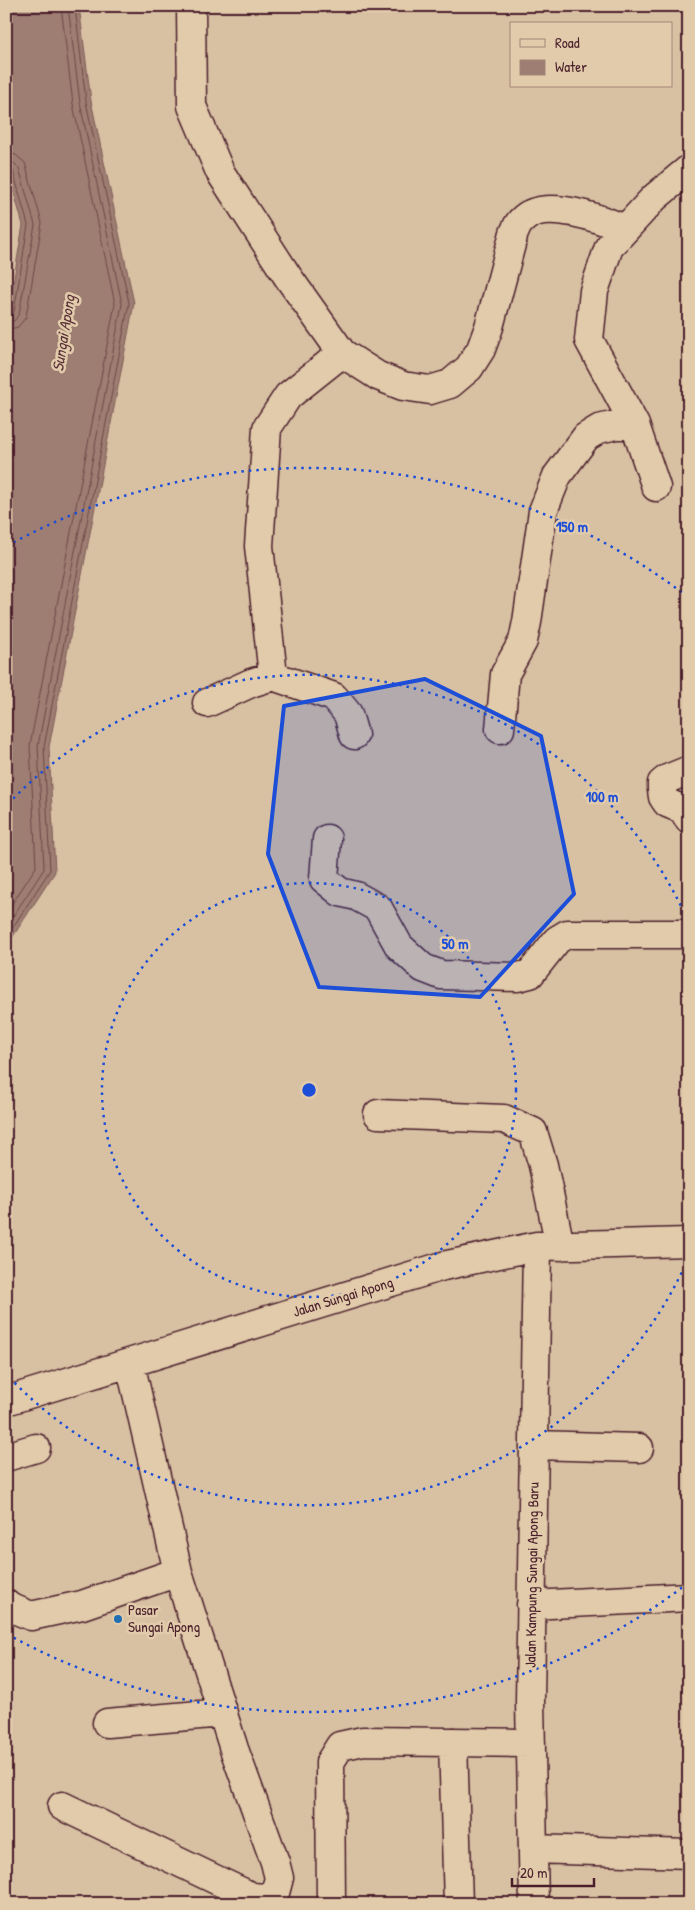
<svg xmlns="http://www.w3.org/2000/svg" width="695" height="1910" viewBox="0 0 695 1910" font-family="'Patrick Hand',sans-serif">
<rect width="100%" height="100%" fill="#d8c1a3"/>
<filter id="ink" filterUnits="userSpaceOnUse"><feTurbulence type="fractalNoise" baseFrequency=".02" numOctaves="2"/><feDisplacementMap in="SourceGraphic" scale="10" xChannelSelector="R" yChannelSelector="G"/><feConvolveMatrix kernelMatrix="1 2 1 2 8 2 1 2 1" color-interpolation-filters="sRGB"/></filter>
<g filter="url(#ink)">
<path fill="#9e7e72" stroke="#7c5856" d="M6,6h73l12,95 43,202 -85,444 6,125 -49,75v-622l17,-100 -17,-61z"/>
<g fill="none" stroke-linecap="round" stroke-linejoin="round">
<path stroke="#6c4547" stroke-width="1" d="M6,153l10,2 9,8 17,60 -16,94 -8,10 -12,3
M6,161l8,2 5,5 16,57 -16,89 -5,7 -8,2
M6,167l5,1 2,3 15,54 -14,87 -3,4 -5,1
M6,913l30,-46 -6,-122 85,-441 -42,-200 -12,-98
M6,927l38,-58 -6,-123 84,-442 -42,-201 -12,-97
M6,938l44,-68 -6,-123 85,-444 -43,-201 -11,-96"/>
<defs>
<path id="minor" d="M191,6l1,100 28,66 68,105 54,76 36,23 25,10 27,4 20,-6 19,-16 12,-19 8,-22 25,-94c2,-4 4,-10 8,-13 21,-23 79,-1 103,9
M656,487l-21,-62 -46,-85 5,-49 15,-44 45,-49 35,-29
M273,676l-14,-130 8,-118 21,-32 54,-43
M207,703l44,-20 22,-7 61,21 14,17 6,21
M500,729l5,-55 18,-33 4,-19 16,-111 14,-35 29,-39 13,-8 17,-4h19
M689,770l-22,9 -5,4v7l1,7 4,6 15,6 7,10
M327,839l-3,40 16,13 16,4 22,12 21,38 24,22 18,7 77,2 12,-3 27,-34 10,-6h122
M378,1114l126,5 29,13 10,33 17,81
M6,1401l437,-135 94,-20 152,-4
M534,1445l105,3
M6,1457l30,-9
M6,1604l1,2 24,10 51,-11 96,-33
M531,1605l158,-8
M107,1723l116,-10
M453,1742l5,162
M62,1806l190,91 13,1 10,-5 4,-15 -4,-16 -41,-113 -56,-177 -48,-209
M533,1849l156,5
M331,1904l-1,-142 10,-16 23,-5 168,2
M534,1904l-4,-203 7,-455"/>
</defs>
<use href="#minor" stroke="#4a1f2b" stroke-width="31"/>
<use href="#minor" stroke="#e1cbab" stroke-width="28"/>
</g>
</g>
<path fill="#1d4ed8" fill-opacity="0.2" stroke="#1d4ed8" stroke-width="4" stroke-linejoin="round" d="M425,679l116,57 33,158 -94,103 -161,-10 -51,-133 16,-148z"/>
<g fill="none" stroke="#1d4ed8" stroke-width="2.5" stroke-dasharray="2.5 5">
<circle cx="309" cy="1090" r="207"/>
<path d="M688 1259A415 415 0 0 1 8 1376M8 804A415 415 0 0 1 688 921"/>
<path d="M688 1583A622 622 0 0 1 7 1634M7 546A622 622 0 0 1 688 597"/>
</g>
<circle fill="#1f6fb2" stroke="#e1cbab" stroke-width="2" cx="118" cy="1619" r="5"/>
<g text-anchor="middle" stroke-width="5" stroke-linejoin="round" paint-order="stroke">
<g font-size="15" fill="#4a1f2b" stroke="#e1cbab">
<text transform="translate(343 1297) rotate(-17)" y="5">Jalan Sungai Apong</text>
<text transform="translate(532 1575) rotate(-89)" y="5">Jalan Kampung Sungai Apong Baru</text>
</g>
<g font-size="15" fill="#4a1f2b" stroke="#e1cbab" text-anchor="start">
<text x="128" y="1615">Pasar<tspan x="128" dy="17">Sungai Apong</tspan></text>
</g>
<g font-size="16" font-style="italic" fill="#5b3239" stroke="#e1cbab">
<text transform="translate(63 333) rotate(-81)" y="6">Sungai Apong</text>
</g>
</g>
<circle cx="309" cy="1090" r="8" fill="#1d4ed8" stroke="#e1cbab" stroke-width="2.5"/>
<g font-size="15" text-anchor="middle" font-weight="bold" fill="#1d4ed8" stroke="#e1cbab" stroke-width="5" stroke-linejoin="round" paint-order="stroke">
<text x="572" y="532">150 m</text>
<text x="602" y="802">100 m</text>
<text x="455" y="949">50 m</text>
</g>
<rect width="695" height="1910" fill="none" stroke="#e1cbab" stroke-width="25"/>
<rect x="12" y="12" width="670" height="1885" fill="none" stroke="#4a1f2b" stroke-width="2" filter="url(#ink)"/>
<rect x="510" y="22" width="162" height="65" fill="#e1cbab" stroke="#a58678"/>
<rect x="520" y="39" width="25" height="8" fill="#e1cbab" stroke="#a58678"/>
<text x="555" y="48" font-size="15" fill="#4a1f2b">Road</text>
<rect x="520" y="60" width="25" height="15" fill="#9e7e72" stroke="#a58678"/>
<text x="555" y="72" font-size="15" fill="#4a1f2b">Water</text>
<path d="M512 1878v8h82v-8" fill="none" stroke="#4a1f2b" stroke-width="2.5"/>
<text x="520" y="1878" font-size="15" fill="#4a1f2b" stroke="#e1cbab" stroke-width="4" paint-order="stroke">20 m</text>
</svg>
